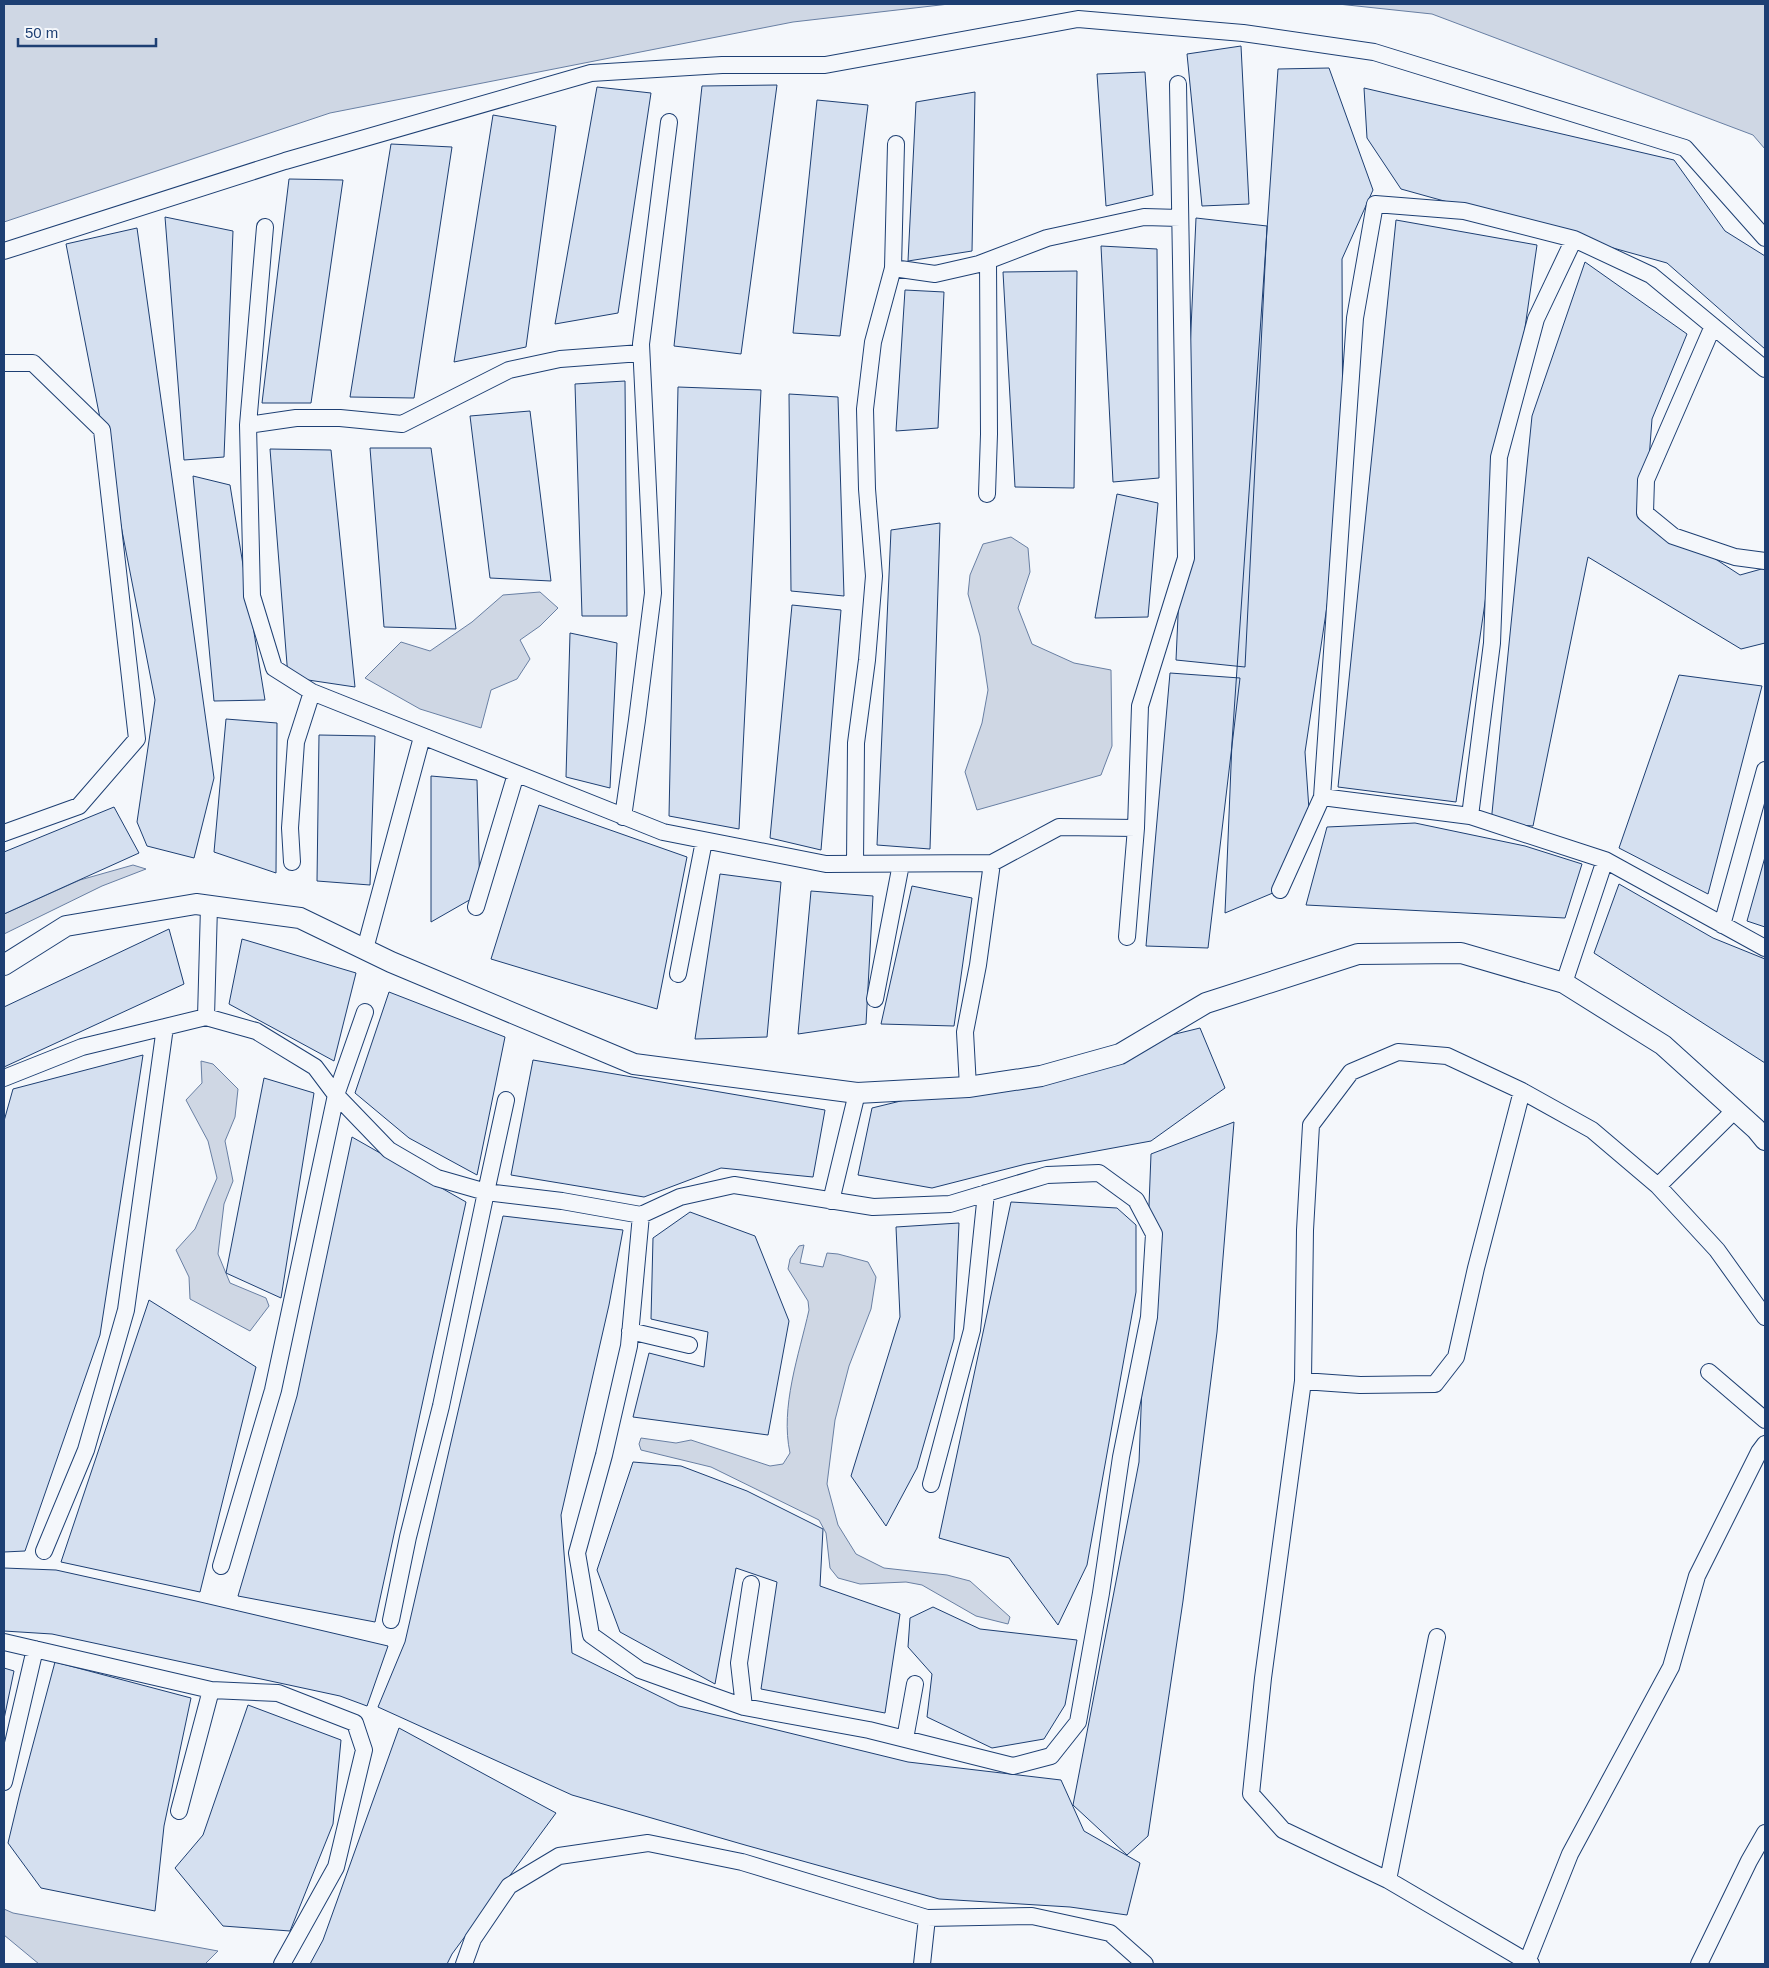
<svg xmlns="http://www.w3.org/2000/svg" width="1769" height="1968" viewBox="0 0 1769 1968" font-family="Arial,sans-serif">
<rect width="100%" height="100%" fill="#f4f7fb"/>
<path fill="#cfd7e4" stroke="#687fa3" d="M4,4h945l-156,18 -463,91 -326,109z
M1338,4h427v145l-12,-14 -321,-121z
M1011,537l17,11 2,24 -12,36 14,36 42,19 37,7 1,76 -11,29 -124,35 -12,-38 17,-49 6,-33 -8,-54 -12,-42 2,-19 13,-31z
M540,592l18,16 -18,18 -20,14 10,19 -13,20 -26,11 -10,38 -61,-19 -55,-31 36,-36 29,9 42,-29 31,-27z
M133,865l13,4 -44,17 -98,48v-20l76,-34z
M201,1061l12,3 25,25 -3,28 -10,24 8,40 -9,23 -6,50 12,29 36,15 3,8 -19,25 -60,-32 -1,-22 -13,-27 19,-21 22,-51 -9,-37 -22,-41 16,-17z
M804,1245l-4,18 23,4 4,-14 11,1 30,8 8,15 -5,32 -22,57 -14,54 -8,64 11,41 18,29 28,14 63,7 23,6 40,36 -2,7 -32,-8 -54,-31 -16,-3 -46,2 -22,-6 -8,-10 -4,-35 -7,-13 -108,-53 -70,-17 -2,-6 2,-6 35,5 15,-3 79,26 13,-2 7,-11c-10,-46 9,-98 19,-143l-1,-9 -20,-32 2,-10 9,-13z
M4,1909l9,4 205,38 -13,13h-166l-35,-29z"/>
<path fill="#d5e0f0" stroke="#1d3f73" d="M1241,46l8,158 -47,2 -15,-152z
M1329,68l44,122 -31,69 1,241 -38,252 5,72 -30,66 -55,23 7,-171 46,-673z
M1145,72l8,123 -47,11 -9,-132z
M777,85l-36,269 -67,-8 28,-260z
M597,87l54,6 -33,220 -63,11z
M1364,88l310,72 51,71 40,25v93l-98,-86 -266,-74 -34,-51z
M975,92l-3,159 -64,10 8,-159z
M817,100l51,5 -28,231 -47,-3z
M493,115l63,11 -30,221 -72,15z
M391,144l61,3 -38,251 -64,-1z
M289,179l54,1 -32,223h-49z
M165,217l68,14 -9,226 -40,3z
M1196,218l71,8 -22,441 -69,-7z
M1396,220l141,25 -81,557 -118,-15z
M137,228l77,550 -20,80 -47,-12 -10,-24 18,-122 -89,-456z
M1101,246l56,3 2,229 -46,4z
M1585,262l102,72 -35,85 -7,94 95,62 25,-7v75l-24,6 -153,-92 -55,269 -42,-3 41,-407z
M1077,271l-3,217 -59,-1 -12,-215z
M905,290l39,2 -6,136 -42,3z
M625,381l2,235h-45l-7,-232z
M678,387l83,3 -22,439 -70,-13z
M789,394l49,3 6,199 -53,-5z
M530,411l21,170 -61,-3 -20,-162z
M370,448h61l25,181 -72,-2z
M270,449l61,1 24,237 -67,-10z
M193,476l37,9 35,215 -51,1z
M1117,494l41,9 -10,114 -53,1z
M940,523l-10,326 -53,-4 14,-315z
M792,605l49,5 -20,240 -51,-12z
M570,633l47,10 -7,145 -44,-11z
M1170,673l70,5 -32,270 -62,-2z
M1679,675l83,11 -54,208 -89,-46z
M226,719l51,4 -1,150 -62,-21z
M319,735l56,1 -5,149 -53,-4z
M431,776l46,4 3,114 -49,28z
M539,805l148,52 -30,152 -166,-50z
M114,807l25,46 -135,61v-62z
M1415,823l110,23 57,18 -17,54 -259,-13 21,-78z
M1765,857v70l-18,-6z
M720,874l61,8 -14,155 -72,2z
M1619,884l94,54 52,21v104l-171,-110z
M912,886l60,12 -18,128 -73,-2z
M811,891l62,5 -7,128 -68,10z
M169,929l15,55 -180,83v-60z
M242,939l114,34 -22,88 -105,-57z
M389,992l116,45 -28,138 -68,-37 -54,-45z
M1200,1028l25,60 -74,53 -125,23 -94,24 -74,-13 14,-67z
M143,1055l-43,280 -75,216 -21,1v-431l9,-32z
M533,1060l292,50 -12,67 -92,-9 -77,29 -133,-22z
M264,1078l50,15 -33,205 -55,-25z
M1234,1122l-17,210 -34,269 -35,235 -21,19 -54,-50 66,-343 12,-308z
M352,1137l114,65 -91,420 -137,-26 59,-200z
M1011,1202l106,6 19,17v67l-49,273 -29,60 -49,-67 -70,-20z
M690,1212l65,24 34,85 -21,114 -135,-18 16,-64 55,14 4,-35 -57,-13 2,-81z
M503,1216l120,14 -14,75 -48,210 11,138 107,53 229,56 153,18 23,51 56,32 -13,52 -57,-8 -131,-8 -194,-54 -173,-50 -194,-88 27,-65z
M959,1223l-5,116 -37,129 -31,58 -35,-50 49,-159 -4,-90z
M149,1300l107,67 -56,225 -139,-30z
M633,1462l48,4 66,25 76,38 -3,57 80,28 -15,99 -124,-24 16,-107 -41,-14 -21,116 -95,-52 -23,-62z
M4,1568l52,2 140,31 192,45 -21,60 -27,-10 -288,-62 -48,-3z
M933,1607l47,22 97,11 -12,65 -21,34 -52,9 -65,-31 5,-43 -24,-27 2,-29z
M55,1662l136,36 -27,128 -9,85 -114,-23 -33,-45 12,-50z
M4,1668l10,3 -10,48z
M248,1705l93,35 -8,84 -43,107 -67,-5 -48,-58 28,-33z
M399,1728l157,85 -104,141 -5,10h-137l13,-24z"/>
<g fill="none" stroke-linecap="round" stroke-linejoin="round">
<defs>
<path id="minor" d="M265,227l-17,198 4,171 22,72 38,24 351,140 163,32 166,-1 67,-36 77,1
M4,251l281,-90 306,-88 131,-8h103l253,-46 165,14 131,19 311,96 80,90
M893,268l42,6 44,-10 68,-26 97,-21 36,1
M1713,326l-67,154 -1,33 28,23 62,21 30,4
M4,363h29l69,67 35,309 -58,67 -75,27
M248,425l48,-7h44l62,6 107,-54 51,-11 81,-6
M987,494l2,-60 -1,-173
M1322,797l148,19 135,44
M1470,816l22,-173 7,-186 37,-138 38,-80
M623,817l14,-97 16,-127 -12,-249 28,-222
M292,862l-2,-34 6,-86 16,-50
M855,864l1,-121 11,-83 7,-84 -7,-87 -2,-80 8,-67 20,-74 3,-124
M1280,890l42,-93 33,-479 20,-114 89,7 110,28 77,36 114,94
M476,907l40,-133
M1722,925l43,-155
M1127,937l9,-109 4,-122 46,-148 -8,-474
M365,949l57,-212
M678,974l26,-133
M1564,983l41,-123 160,88
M875,999l26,-135
M206,1017l50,14 59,36 21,28 53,55 48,28 49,14 -45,214 -33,131 -17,83
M165,1027l41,-10 3,-111
M4,1078l78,-31 83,-20 -39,283 -40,140 -42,101
M968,1087l-3,-55 13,-67 14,-102
M1522,1091l-46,177 -20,89 -21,27 -75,1 -57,-4 2,-151 6,-105 40,-53 47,-20 49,4 75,35 70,39 66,56 77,-76
M506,1100l-20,92 76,9 79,14 -12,131 -25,109 -27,98 14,82 49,35 104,37 125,23 144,36 38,-10 27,-34 23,-129 20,-136 28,-140 5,-83 -18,-34 -37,-27 -52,2 -97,29 -77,3 -139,-22 -54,12 -39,18
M1658,1186l59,64 48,67
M831,1201l26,-108
M630,1331l59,14
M1709,1372l56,48
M1303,1381l-40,297 -12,116 32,36 105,50 143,84
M931,1484l41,-154 14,-137
M221,1566l52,-176 63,-295 29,-83
M4,1642l207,48 67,3 77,30 9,27 -28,117 -54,97
M744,1707l-5,-44 12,-79
M905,1739l10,-55
M4,1782l31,-133
M179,1811l32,-121
M1388,1880l49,-243
M1527,1962l43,-108 101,-187 26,-91 62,-124 6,-8
M464,1964l9,-25 36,-53 50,-30 89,-13 94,19 185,56 105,-2 78,17 35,31
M922,1964l5,-46
M1699,1964l50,-103 16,-28"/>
<path id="tertiary" d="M4,965l62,-39 130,-22 104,14 91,44 243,102 223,29 111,-6 73,-11 79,-22 86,-51 152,-49 103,-1 103,30 99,62 93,84 9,11"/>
</defs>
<use href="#minor" stroke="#1d3f73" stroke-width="18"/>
<use href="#tertiary" stroke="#1d3f73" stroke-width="22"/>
<use href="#minor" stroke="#f4f7fb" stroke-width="16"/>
<use href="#tertiary" stroke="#f4f7fb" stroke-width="20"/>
</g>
<rect width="1769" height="1968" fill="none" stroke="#1d3f73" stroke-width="10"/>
<path d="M18 38v8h138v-8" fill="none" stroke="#1d3f73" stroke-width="2.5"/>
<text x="25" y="38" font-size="15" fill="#1d3f73" stroke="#f4f7fb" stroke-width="4" paint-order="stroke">50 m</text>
</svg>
